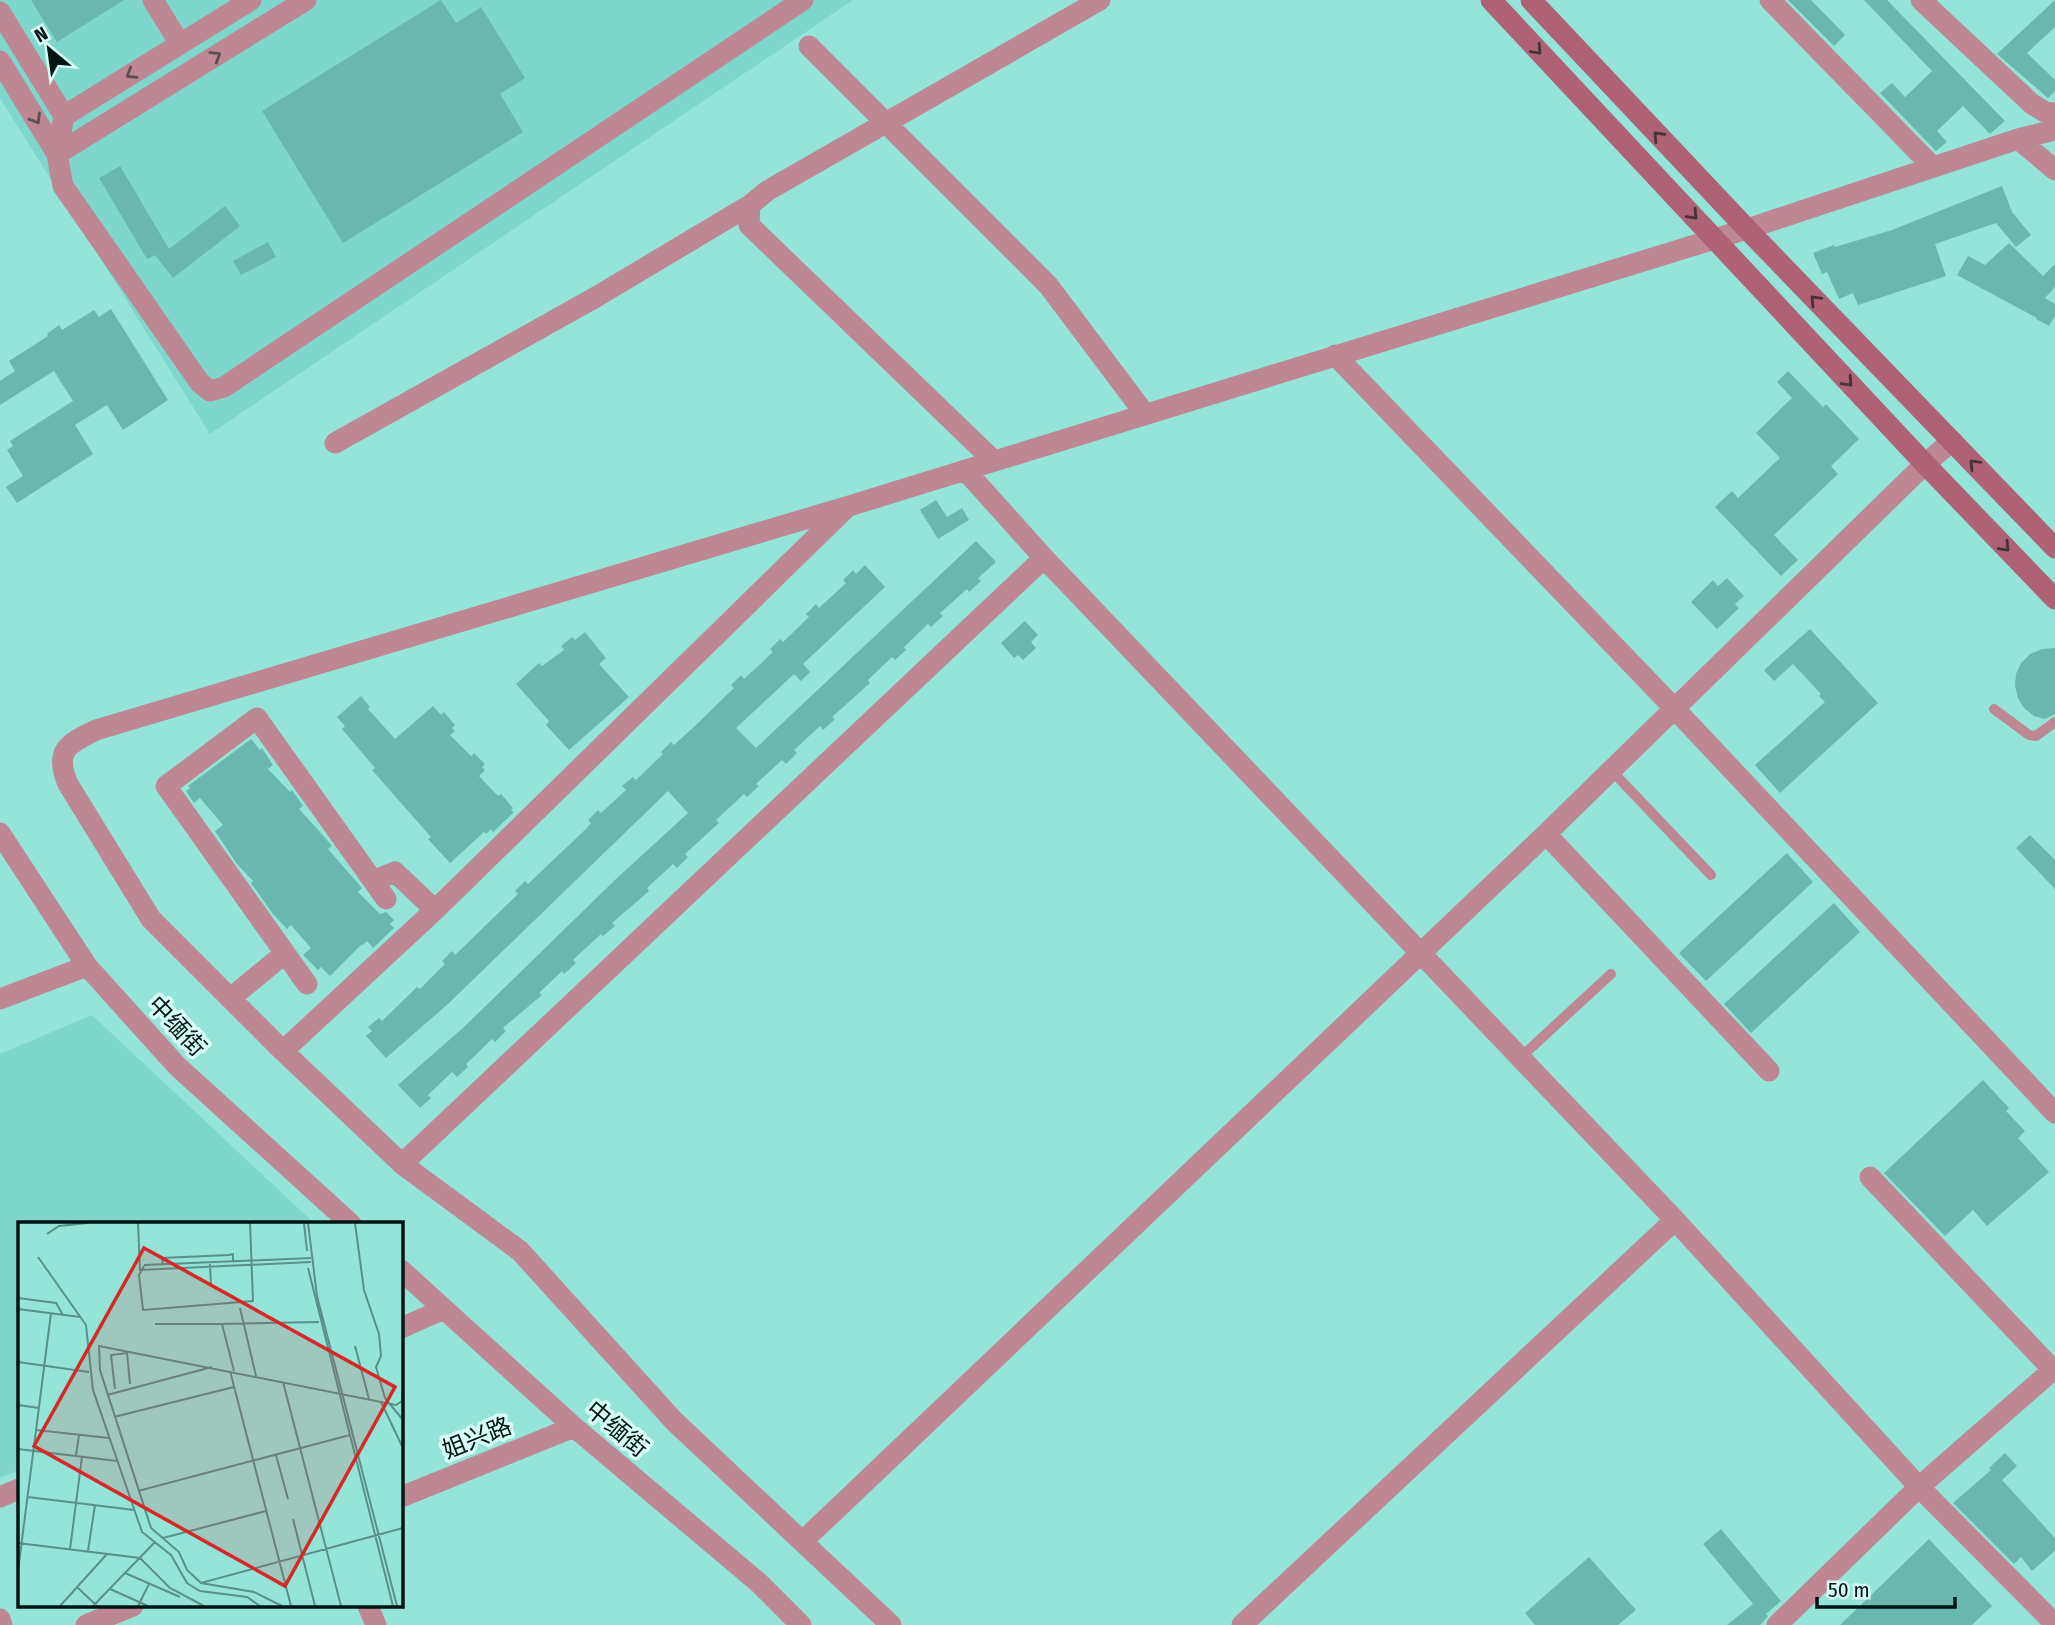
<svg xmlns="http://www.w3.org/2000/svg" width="2055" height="1625" viewBox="0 0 2055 1625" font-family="'Fira Sans Condensed','Noto Sans SC',sans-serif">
<rect width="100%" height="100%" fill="#95e4d8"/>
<path fill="#7fd6ca" d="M0,0h853l-643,434 -210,-336z
M92,1015l223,209h-296v246l-19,8v-424z"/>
<path fill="#6ab8ad" d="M31,0h93l-67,42z
M441,0l15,23 25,-16 44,71 -25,16 23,38 -180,111 -81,-132z
M1788,0h23l34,35 -11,11z
M1864,0h23l118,121 -15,13 -27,-28 -26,25 10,11 -11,9 -56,-58 12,-10 13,14 27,-26z
M2055,0v27l-28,26 28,27v11l-7,7 -51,-44z
M120,166l49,83 56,-43 15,20 -67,52 -18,-23 -8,4 -48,-81z
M2002,186l10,26 19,23 -15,12 -20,-24 -61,21 11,32 -88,29 -5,-12 -14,6 -12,-27 -5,2 -9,-21 21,-8 1,2 57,-17z
M268,242l8,15 -35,18 -8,-14z
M2009,243l34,33 12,-12v23l-10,11 10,6v12l-6,10 -13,-7 1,-1 -80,-43 11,-19 17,9z
M111,309l57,91 -45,30 -16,-25 -32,20 18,29 -76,49 -11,-16 17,-11 -16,-26 6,-4 -3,-5 63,-40 -19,-30 -54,34v-24l15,-10 -6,-10 39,-25 -1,-2 12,-9 3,5 32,-20 5,7z
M1788,371l35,36 3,-3 33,35 -28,27 7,8 -64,61 24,25 -17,16 -66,-69 17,-16 6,7 42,-40 -24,-25 36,-35 -15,-16z
M936,500l11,17 15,-9 7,12 -31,19 -18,-29z
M976,541l20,21 -18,16 3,3 -12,11 -2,-3 -27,24 3,3 -12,11 -3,-3 -24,23 2,3 -11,10 -3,-3 -24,23 2,3 -38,34 3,2 -12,11 -3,-4 -26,24 3,3 -11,11 -4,-4 -26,24 3,2 -12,11 -3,-3 -28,26 3,3 -34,31 3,3 -11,11 -4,-4 -26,24 2,3 -37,32 3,3 -12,10 -2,-2 -28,26 3,3 -12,11 -2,-3 -23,22 3,2 -39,33 3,3 -11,11 -3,-3 -26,25 2,3 -11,10 -5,-5 -24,23 3,3 -11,10 -22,-23 67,-59 151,-147 72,-66 -20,-22 -219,212 -63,55 -20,-22 6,-5 -4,-4 11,-9 3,3 35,-34 3,2 25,-25 -3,-3 10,-10 3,4 63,-61 -3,-3 10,-10 3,3 58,-55 5,-6 -3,-3 10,-10 3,3 25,-23 -4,-4 11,-9 3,3 27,-26 -2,-2 10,-10 3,3 21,-19 39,-38 -3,-3 10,-10 3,4 29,-27 -3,-3 10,-10 3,3 26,-25 -3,-3 10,-10 3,4 27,-25 -3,-3 10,-10 3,4 9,-9 20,22 -82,77 7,8 -9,9 -7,-7 -58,54 20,20z
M1727,578l17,18 -9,8 4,4 -22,21 -26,-27 22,-22 5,6z
M1025,621l13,14 -7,7 5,6 -13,12 -5,-5 -4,3 -13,-15z
M1810,629l68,74 -98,90 -25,-28 70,-63 -6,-6 2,-2 -28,-30 -19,17 -10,-11z
M585,632l21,26 -7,6 30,33 -60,53 -23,-25 3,-4 -33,-37 23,-21 3,3 22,-16 -3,-4 11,-9 3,3z
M2055,648v66l-10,5 -11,-3 -10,-8 -6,-10 -3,-12 1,-12 5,-11 9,-9 12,-5z
M361,696l9,11 -2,2 27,30 38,-33 8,9 3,-3 11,13 -3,3 3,3 -5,4 21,21 3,-3 11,11 -3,3 3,3 -6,6 19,20 3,-2 12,14 -2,2 3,2 -21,20 -2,-3 -5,5 -2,-2 -34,31 -22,-24 3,-2 -59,-67 3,-2 -33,-39 3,-3 -8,-9z
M251,739l9,11 2,-2 11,17 -5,4 22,23 2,-2 11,16 -4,3 22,24 11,13 -4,3 34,39 -4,4 22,22 6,-2 8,8 -4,4 4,4 -21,20 -6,-7 -4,4 -1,-1 -32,32 -9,-9 -3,3 -15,-15 8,-7 -20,-23 -4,4 -14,-15 -22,-31 2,-2 -16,-17 -22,-33 8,-6 -23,-27 -6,5 -8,-12 4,-3 -2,-2z
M2030,835l25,25v29l-39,-41z
M1787,853l26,29 -107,99 -27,-28z
M1834,903l26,29 -109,101 -27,-29z
M1983,1080l26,28 -3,3 19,20 -7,7 31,34 -62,54 -14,-16 -28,26 -61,-63z
M2005,1453l12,13 -15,14 53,58v13l-23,20 -11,-14 -7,7 -61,-61 38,-33 -2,-2z
M1721,1529l60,72 -15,13 2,2 -8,9h-33l26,-21 -50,-60z
M1929,1539l63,67 -20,19h-132z
M1589,1557l47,53 -18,15h-83l-10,-12z"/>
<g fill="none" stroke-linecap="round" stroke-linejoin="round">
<path stroke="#bd8794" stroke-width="10" d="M1994,709l35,26 7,1 19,-14
M1611,770l100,105
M1521,1057l90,-83"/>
<path stroke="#bd8794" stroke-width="21" d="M153,0l27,44
M1770,0l163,167
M1921,0l111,104 13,8 10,1
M0,12l64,104 187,-116
M809,46l239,239 97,129
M0,61l57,93 249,-154
M64,116l-7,38 6,32 137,197 10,8 14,-4 579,-387
M2018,139l37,31
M1335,355l339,353 381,405
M335,443l261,-146 154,-92
M994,461l-245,-236 1,-20 17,-14 333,-191
M965,470l79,88 631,662 244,267 136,137
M0,833l87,133 90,100 174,158
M1546,834l223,237
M373,881l22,-9 40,38
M307,984l-141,-198 91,-68 129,181
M232,997l52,-43
M0,999l87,-33
M283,1051l152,-141 411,-402
M402,1164l642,-606
M1870,1177l185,195
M401,1270l173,157 185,156 42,42
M401,1328l43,-19
M0,1497l19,-8
M401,1497l173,-70
M803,1541l743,-707 379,-370 27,-23
M368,1606l8,19
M0,1619l2,6
M86,1625l47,-19
M891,1625l-217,-204 -154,-170 -118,-87 -119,-113 -132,-132 -83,-135c-14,-33 -1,-40 28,-54l753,-224 898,-277 271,-90 37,-9
M1242,1625l433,-405
M1777,1625l142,-138 136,-119"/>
<path stroke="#af6175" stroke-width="21" d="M1491,0l434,464 130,135
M1531,0l216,229 308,319"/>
</g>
<defs><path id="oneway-chevron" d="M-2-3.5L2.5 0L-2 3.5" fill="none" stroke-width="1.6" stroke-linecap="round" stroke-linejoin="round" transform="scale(1.75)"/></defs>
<g stroke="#46333a">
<use href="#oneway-chevron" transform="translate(1537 50) rotate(47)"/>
<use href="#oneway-chevron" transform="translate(1658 136) rotate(-133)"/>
<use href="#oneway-chevron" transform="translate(1693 215) rotate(47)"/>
<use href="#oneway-chevron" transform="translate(1815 300) rotate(-134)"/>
<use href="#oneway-chevron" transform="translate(1848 382) rotate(47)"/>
<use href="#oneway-chevron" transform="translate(1974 464) rotate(-134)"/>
<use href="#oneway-chevron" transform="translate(2005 547) rotate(46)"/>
</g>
<g stroke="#5e4e53">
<use href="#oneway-chevron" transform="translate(216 56) rotate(-32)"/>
<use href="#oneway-chevron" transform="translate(131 74) rotate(148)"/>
<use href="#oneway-chevron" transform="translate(36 119) rotate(59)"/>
</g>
<g text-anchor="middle" stroke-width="7" stroke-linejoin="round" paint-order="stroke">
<g font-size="24" fill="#001512" stroke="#d6fcf6">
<text transform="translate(177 1026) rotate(47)" y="8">中缅街</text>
<text transform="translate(617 1429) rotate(40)" y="8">中缅街</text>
<text transform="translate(477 1438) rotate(-22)" y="8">姐兴路</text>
</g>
</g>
<g transform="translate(18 1222)">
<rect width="385" height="385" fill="#95e4d8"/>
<path fill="none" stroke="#599189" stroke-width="2" d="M120,1l2,47 171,-8M286,1l3,28M290,1l9,73 80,310M337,1l9,67 15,44 2,22 -5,11 9,31 18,22M29,12l12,-8 28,-3M20,35l48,68 7,65 49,142 29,23 16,28 13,8 47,6 13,9M192,42l1,21M126,43l167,-7M145,43l-1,-7 67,-3 4,-1v8M126,44l-5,9 4,35 110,-9 -3,-78M290,46l85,338M0,76l38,5 7,12M222,86l16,68M0,87l62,8M137,102h67M337,124l14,53M0,140l71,10M212,149l61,235M216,149l-12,-47 97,-2M265,160l58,224M97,167l-4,-34 16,-2 3,31M89,173l105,-28M363,180l22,46M0,183l21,3M96,195l120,-30M18,208l73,8M0,227l99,12M258,233l12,44M58,234l3,-21M120,269l212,-56M10,275l106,13M275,297l22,87M145,316l103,-27M0,321l122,15 30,30 34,18M52,327l12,-92M70,329l7,-46M0,349l33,-258M107,351l55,24M183,361l202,-55M59,365l20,19M92,367l38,17M42,384l47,-52M75,384l62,-64M120,384l11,-22M264,384l-28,-14 -53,-9 -14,-13 -8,-18 -28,-24 -51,-158 -1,-24 297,59 6,-4 1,-11"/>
<path fill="#d62828" fill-opacity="0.15" stroke="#d62828" stroke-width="3.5" d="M126,26l251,139 -110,199 -251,-140z"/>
<rect width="385" height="385" fill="none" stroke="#001512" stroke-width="3.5"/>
</g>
<g transform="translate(49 49) rotate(331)" stroke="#d6fcf6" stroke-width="5" paint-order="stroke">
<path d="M0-5L12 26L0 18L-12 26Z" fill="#001512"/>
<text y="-10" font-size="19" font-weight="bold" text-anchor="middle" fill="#001512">N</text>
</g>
<path d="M1817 1597v10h138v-10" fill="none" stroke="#001512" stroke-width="3.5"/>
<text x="1828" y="1597" font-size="21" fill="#001512" stroke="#d6fcf6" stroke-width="5" paint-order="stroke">50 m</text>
</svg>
